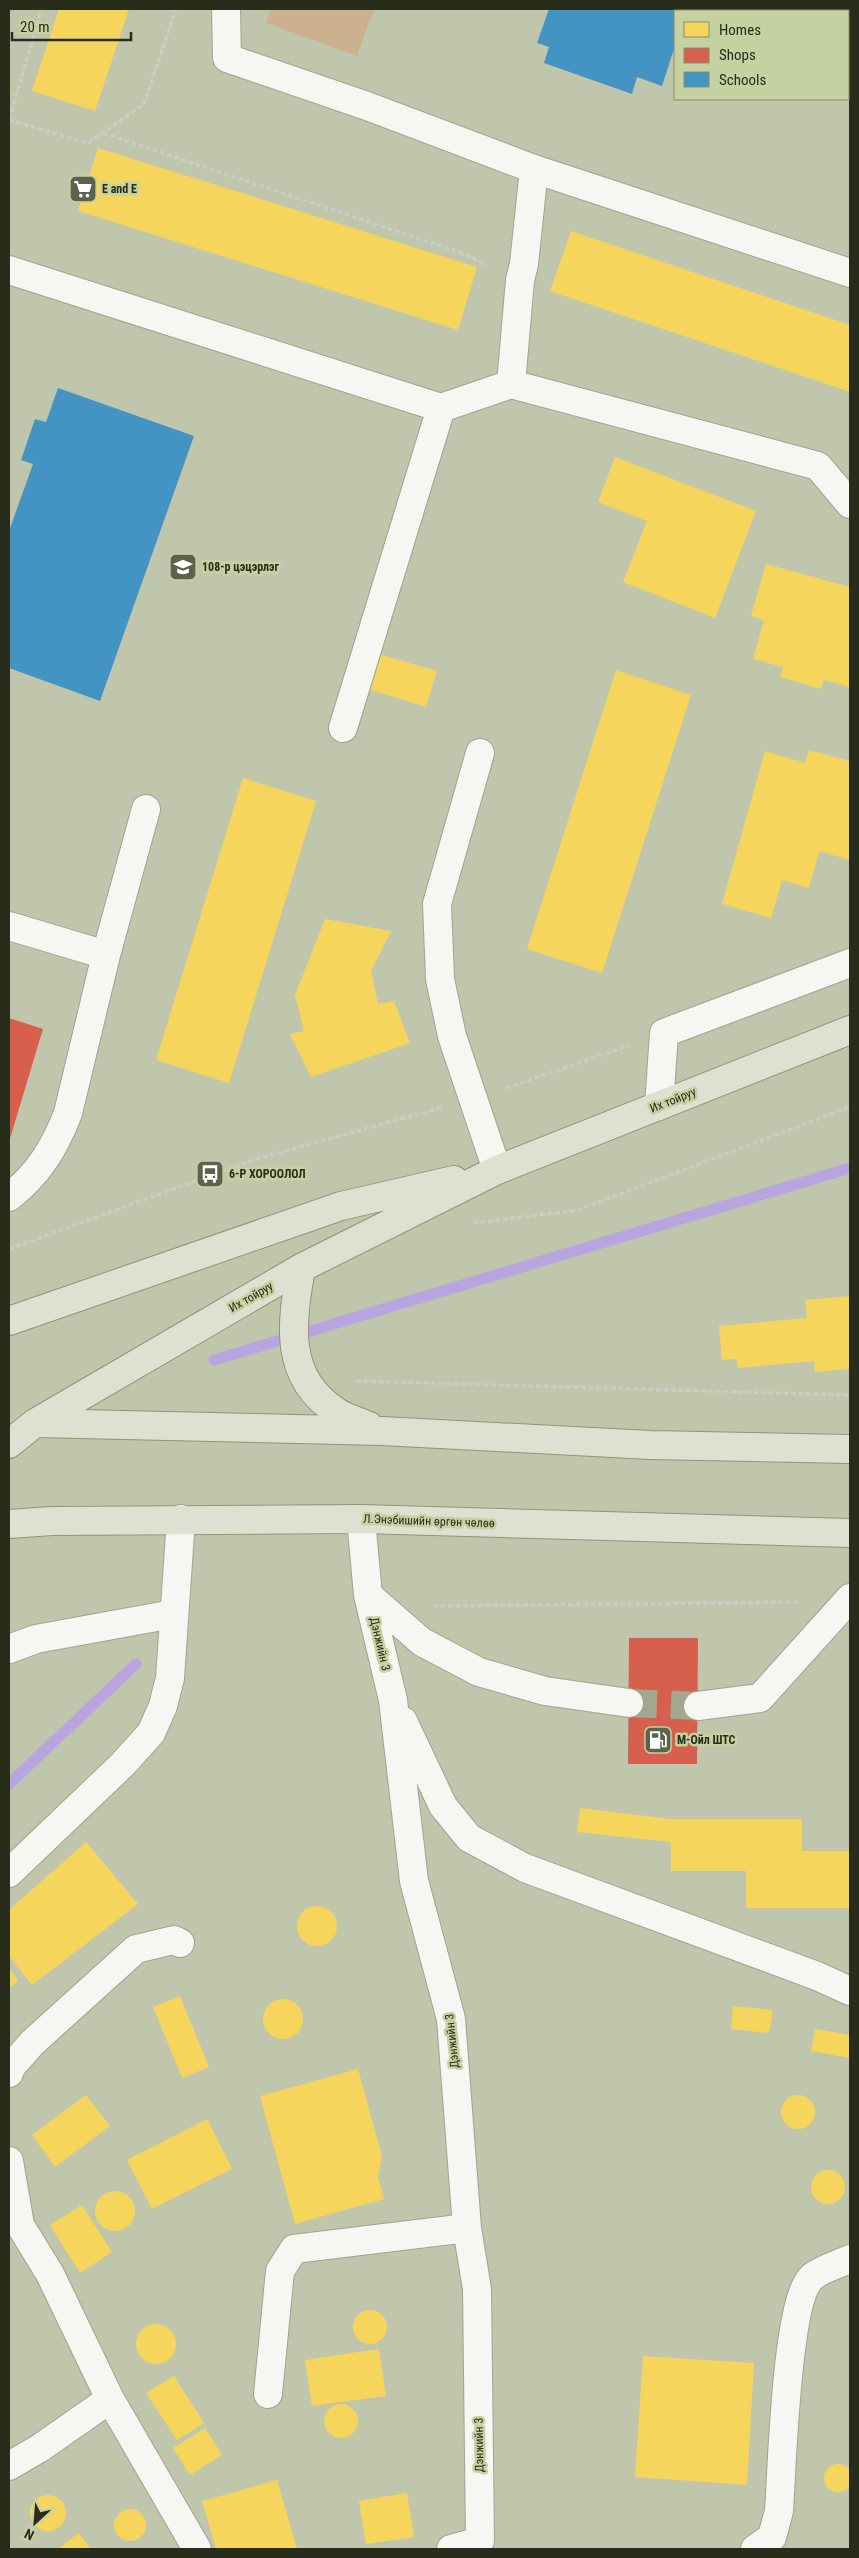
<svg xmlns="http://www.w3.org/2000/svg" width="859" height="2558" viewBox="0 0 859 2558" font-family="'Roboto Condensed',sans-serif">
<rect width="100%" height="100%" fill="#c0c6ac"/>
<path fill="#ccb18f" d="M271,9h103l-17,47 -91,-33z"/>
<path fill="#f6d55c" d="M59,9h70l-34,102 -63,-20z
M98,148l379,119 -19,63 -380,-119z
M571,231l279,94v67l-300,-101z
M615,457l141,54 -41,107 -92,-36 24,-61 -49,-19z
M766,564l84,23v100l-26,-7 -3,9 -41,-12 3,-10 -30,-8 11,-39 -13,-4z
M372,652l65,19 -11,36 -64,-20z
M616,670l75,25 -89,278 -75,-24z
M809,750l41,11v99l-31,-9 -10,37 -27,-8 -11,38 -49,-14 43,-153 40,12z
M243,778l73,23 -87,282 -73,-23z
M325,919l66,12 -20,40 7,33 16,-3 16,42 -99,34 -21,-43 14,-3 -9,-36z
M850,1296v73l-35,3 -1,-11 -76,7 -1,-9 -15,1 -3,-34 88,-8 -2,-18z
M580,1808l91,11h131v32h48v57h-104v-37h-75v-29l-94,-10z
M86,1842l52,62 -106,81 -23,-29v-46z
M297 1926a20 20 0 1 1 40 0a20 20 0 1 1-40 0Z
M9,1968l9,13 -9,8z
M180,1996l29,71 -27,11 -29,-71z
M263 2019a20 20 0 1 1 40 0a20 20 0 1 1-40 0Z
M733,2006l40,4 -4,23 -38,-4z
M815,2029l35,6v23l-39,-7z
M358,2069l24,87 -4,21 6,22 -89,25 -35,-128z
M86,2095l24,31 -55,41 -23,-32z
M781 2112a17 17 0 1 1 34 0a17 17 0 1 1-34 0Z
M207,2119l25,50 -80,40 -25,-49z
M811 2187a17 17 0 1 1 34 0a17 17 0 1 1-34 0Z
M95 2211a20 20 0 1 1 40 0a20 20 0 1 1-40 0Z
M82,2205l30,47 -32,21 -30,-48z
M353 2327a17 17 0 1 1 34 0a17 17 0 1 1-34 0Z
M136 2344a20 20 0 1 1 40 0a20 20 0 1 1-40 0Z
M379,2349l7,47 -74,10 -7,-46z
M643,2356l111,7 -7,122 -112,-8z
M174,2376l30,47 -27,17 -31,-47z
M324 2421a17 17 0 1 1 34 0a17 17 0 1 1-34 0Z
M205,2428l17,27 -32,20 -17,-27z
M824 2478a14 14 0 1 1 28 0a14 14 0 1 1-28 0Z
M277,2480l20,69h-81l-14,-48z
M407,2493l7,44 -48,7 -7,-43z
M30 2513a18 18 0 1 1 36 0a18 18 0 1 1-36 0Z
M114 2525a16 16 0 1 1 32 0a16 16 0 1 1-32 0Z
M79,2533l12,16h-33z"/>
<path fill="#d6604d" d="M9,1018l34,11 -34,113z
M629,1638h69l-1,126h-69z"/>
<path fill="#4393c3" d="M549,9h139l-1,2h-12v35l-13,40 -25,-9 -5,17 -88,-31 5,-16 -12,-4z
M58,388l136,48 -94,265 -91,-33v-137l24,-67 -12,-4 14,-41 11,3z"/>
<g fill="none" stroke-linecap="round" stroke-linejoin="round">
<path stroke="#b8a4de" stroke-width="11" d="M214,1360l636,-192
M9,1784l127,-120"/>
<path stroke="#a2a78f" stroke-width="28" stroke-dasharray="28 14" stroke-linecap="butt" d="M629,1703l69,3"/>
<defs>
<path id="minor" d="M226,9l1,49 140,48 167,63 -10,95 -4,16 -9,104
M534,169l316,104
M9,270l432,138 70,-24 307,82 32,38
M343,728l98,-320
M480,753l-43,151 3,75 12,57 45,134
M9,926l97,29
M659,1106l5,-73 186,-70
M9,1197c29,-22 46,-50 59,-84l38,-158 40,-146
M361,1519l7,76 25,105 21,181 37,138 16,209 10,61 3,252 -29,8
M368,1595l54,47 57,30 66,19 84,12
M9,1649l27,-10 137,-25
M698,1706l62,-8 90,-100
M403,1721l40,85 26,32 56,30 292,108 33,15
M9,1873l114,-109 28,-31 12,-27 7,-28 11,-159
M9,2073l2,-6 21,-24 104,-94 38,-9 6,3
M9,2161l11,64 30,49 60,125
M268,2394l12,-123 14,-22 173,-21
M9,2466l31,-18 70,-49 87,150
M755,2549l17,-12 7,-26c3,-42 7,-211 33,-234 9,-8 27,-13 38,-18"/>
<path id="major" d="M301,1268c-9,53 -19,109 36,144 9,6 21,9 32,14
M9,1321l332,-115 113,-26
M35,1423l347,8 268,14 200,4
M9,1444l26,-21 266,-155 196,-98 353,-140
M9,1524l43,-3 309,-2 489,14"/>
</defs>
<use href="#minor" stroke="#9fa48f" stroke-width="30"/>
<use href="#major" stroke="#8f9573" stroke-width="30"/>
<path stroke="#cccec6" stroke-width="3" stroke-dasharray="5 2.5" stroke-linecap="butt" d="M9,119l33,-110
M9,120l79,23 56,-39 32,-95
M103,133l359,120 25,12
M506,1088l122,-42
M473,1223l105,-13 272,-103
M9,1249l247,-90 185,-51
M356,1381l494,14
M433,1606l367,-4"/>
<use href="#minor" stroke="#f6f6f3" stroke-width="28"/>
<use href="#major" stroke="#dee0d1" stroke-width="28"/>
</g>
<defs>
<symbol id="supermarket-square" viewBox="-11 -11 22 22"><rect x="-9" y="-9" width="18" height="18" rx="4" fill="#5d624d" stroke="#c6d1a1"/><path d="M-6-5.5h2.5l.6 2H6L4.5 2H-2.5L-4.4-4H-6ZM-1.5 3.2a1.3 1.3 0 1 0 .1 0ZM3 3.2a1.3 1.3 0 1 0 .1 0Z" fill="#fff"/></symbol>
<symbol id="school-square" viewBox="-11 -11 22 22"><rect x="-9" y="-9" width="18" height="18" rx="4" fill="#5d624d" stroke="#c6d1a1"/><path d="M0-5L7-2L0 1L-7-2ZM-4 1L0 2.5L4 1V4Q0 6-4 4Z" fill="#fff"/></symbol>
<symbol id="bus-square" viewBox="-11 -11 22 22"><rect x="-9" y="-9" width="18" height="18" rx="4" fill="#5d624d" stroke="#c6d1a1"/><path d="M-5-6H5V4H4V6H2V4H-2V6H-4V4H-5ZM-3.5-4V0h7V-4ZM-3.5 1.2v1.5H-2V1.2ZM2 1.2v1.5H3.5V1.2Z" fill="#fff"/></symbol>
<symbol id="fuel-square" viewBox="-11 -11 22 22"><rect x="-9" y="-9" width="18" height="18" rx="4" fill="#5d624d" stroke="#c6d1a1"/><path d="M-5.5-6h7V0h2V4h1.3V-2.5L3-4.5l.8-.8L6-3V5H2.5V1h-1V6h-7ZM-4.2-4.7v3.2H.2V-4.7Z" fill="#fff"/></symbol>
</defs>
<g fill-rule="evenodd">
<use href="#supermarket-square" x="67" y="173" width="32" height="32"/>
<use href="#school-square" x="167" y="551" width="32" height="32"/>
<use href="#bus-square" x="194" y="1158" width="32" height="32"/>
<use href="#fuel-square" x="642" y="1724" width="32" height="32"/>
</g>
<g text-anchor="middle" stroke-width="5" stroke-linejoin="round" paint-order="stroke">
<g font-size="12" font-weight="bold" fill="#282c1a" stroke="#c6d1a1" text-anchor="start">
<text x="102" y="193">E and E</text>
<text x="202" y="571">108-р цэцэрлэг</text>
<text x="229" y="1178">6-Р ХОРООЛОЛ</text>
<text x="677" y="1744">М-Ойл ШТС</text>
</g>
<g font-size="12" fill="#282c1a" stroke="#c6d1a1">
<text transform="translate(673 1100) rotate(-22)" y="4">Их тойруу</text>
<text transform="translate(251 1297) rotate(-30)" y="4">Их тойруу</text>
<text transform="translate(429 1521) rotate(2)" y="4">Л.Энэбишийн өргөн чөлөө</text>
<text transform="translate(380 1644) rotate(77)" y="4">Дэнжийн 3</text>
<text transform="translate(452 2041) rotate(-96)" y="4">Дэнжийн 3</text>
<text transform="translate(479 2445) rotate(-91)" y="4">Дэнжийн 3</text>
</g>
</g>
<rect width="859" height="2558" fill="none" stroke="#282c1a" stroke-width="20"/>
<rect x="674" y="10" width="175" height="90" fill="#c6d1a1" stroke="#878f6b"/>
<rect x="684" y="22" width="25" height="15" fill="#f6d55c" stroke="#878f6b"/>
<text x="719" y="35" font-size="15" fill="#282c1a">Homes</text>
<rect x="684" y="48" width="25" height="15" fill="#d6604d" stroke="#878f6b"/>
<text x="719" y="60" font-size="15" fill="#282c1a">Shops</text>
<rect x="684" y="72" width="25" height="15" fill="#4393c3" stroke="#878f6b"/>
<text x="719" y="85" font-size="15" fill="#282c1a">Schools</text>
<g transform="translate(35 2523) rotate(206)" stroke="#c6d1a1" stroke-width="4" paint-order="stroke">
<path d="M0-4L9 19L0 12L-9 19Z" fill="#282c1a"/>
<text y="-8" font-size="14" font-weight="bold" text-anchor="middle" fill="#282c1a">N</text>
</g>
<path d="M12 32v8h119v-8" fill="none" stroke="#282c1a" stroke-width="2.5"/>
<text x="20" y="32" font-size="15" fill="#282c1a" stroke="#c6d1a1" stroke-width="4" paint-order="stroke">20 m</text>
</svg>
